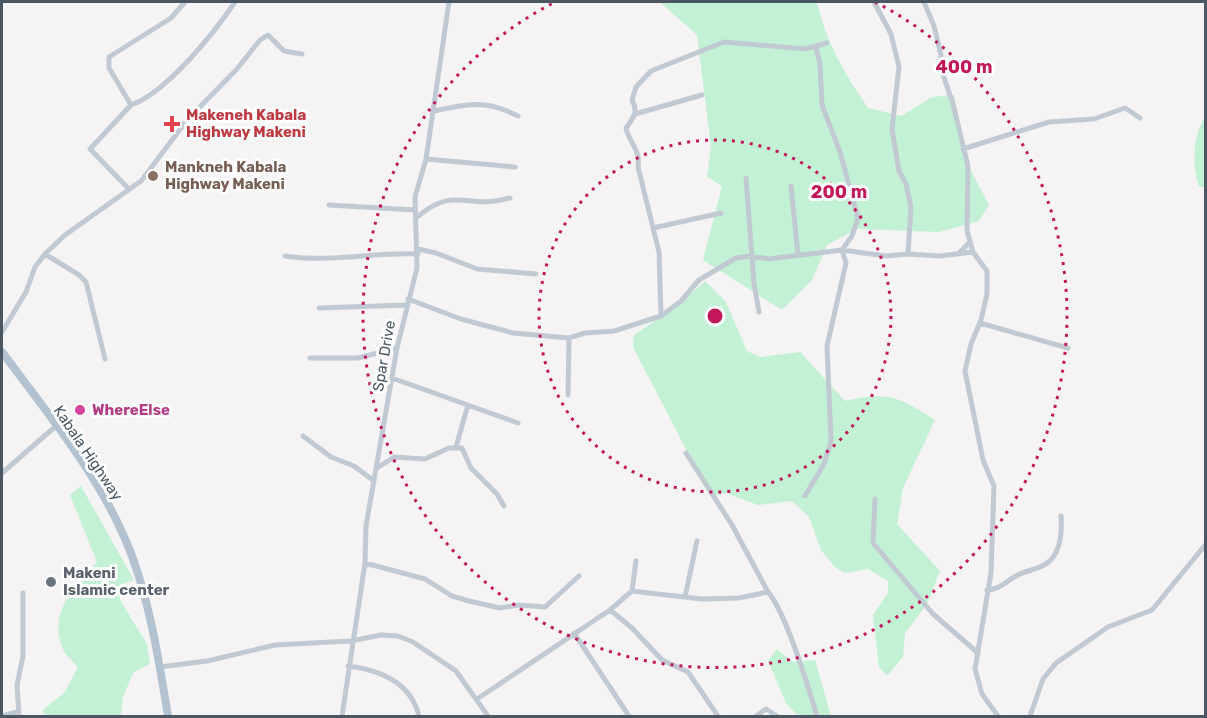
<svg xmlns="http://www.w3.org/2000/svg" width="1207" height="718" viewBox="0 0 1207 718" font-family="Rubik,sans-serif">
<rect width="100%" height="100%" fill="#f5f3f3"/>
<path fill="#c3f1d5" d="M660,2h157c10,43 27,70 51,106l33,8 31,-19 22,-2 14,70 21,40 -10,16 -40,11 -82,-3 -30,16 -15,35 -30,30 -79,-50 19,-74 -15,-9 4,-31 -14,-111z
M1205,118v69h-6c-7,-21 -7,-51 6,-69z
M705,281l21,21 21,49 13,6 40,-5 45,49c44,-10 53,-4 90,19l-32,68 -6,36 43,47 -13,33 -22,29 -2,24 -16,19 -8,-9 -6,-52 15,-22v-12l-20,-12 -23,4 -10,-6 -14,-17 -12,-33 -17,-16 -34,4 -32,-12 -12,3 -8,-8 -73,-141 1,-12 42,-28z
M81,486l53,94 -12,4 -2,16 27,44 3,20 -16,8 -11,24 -2,20h-77l-1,-6 22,-18 13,-25c-5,-6 -13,-12 -15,-18 -16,-36 12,-62 34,-87l-27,-67z
M777,649l16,13 22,-2 16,56h-33l-12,-13 -18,-42z"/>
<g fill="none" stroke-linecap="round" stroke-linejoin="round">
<path stroke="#c1cad2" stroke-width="5" d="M874,2l17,32 8,33 -7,62 7,42 7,13 5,23 -3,47
M924,2l10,24 7,29 -1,11 13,38 15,62 -1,65 6,21 14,19v23l-6,26 -10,24 -6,27 18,89 11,26 -3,87 -16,96 7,25 16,22
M131,105c35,-12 84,-73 104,-103
M434,111c34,-7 51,-12 84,5
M635,114l67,-19
M963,149l86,-27 45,-3 31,-11 15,10
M426,159l89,8
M746,178l8,106 5,28
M791,186l7,69
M128,188l-38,-39 41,-44 -22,-37v-11l62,-39 14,-16
M329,205l86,5
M417,217c39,-33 51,-6 93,-19
M653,228l68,-15
M418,249l18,4 41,16 59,5
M45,254l34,21 7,7 19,77
M958,254l12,-12
M285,256c45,7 88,-4 133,-2
M408,299l53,20 52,14 56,5 16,-5 29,-2 47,-15 20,-15 18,-21 37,-22 15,-2 18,3 73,-9 44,6 22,-2 31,2 34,-4
M319,308l88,-3
M661,316l-2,-64 -21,-85c3,-17 -9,-24 -12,-39 7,-10 13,-16 6,-28l4,-13 15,-16 73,-29 81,7 22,-6
M980,323l88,25
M2,332l24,-40 9,-25 10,-13 20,-19 76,-54 47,-62 49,-50 23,-29 8,-5 16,16 18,3
M310,358h48l39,-10
M392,378l126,45
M568,395l1,-57
M303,436l28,21 23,9 20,15
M456,447l12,-42
M686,453l46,72 36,67
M377,468l17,-11 31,2 24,-11h13l9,20 26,26 7,12
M2,473l54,-47
M805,496l19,-32 7,-23 -4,-95 19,-83 -4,-13 10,-14 6,-18 -18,-66 -18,-47 -2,-41 -4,-16
M875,499l-2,44 60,71 45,39
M365,563l60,16 27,17 17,5 31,7 18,-3 27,2 34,-31
M987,590c14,-1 18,-8 29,-14 9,-5 18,-6 26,-10 19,-8 20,-34 19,-50
M632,591l4,-30
M685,597l12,-56
M610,610l22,18 30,32 26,12 30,44
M574,633l55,83
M348,666c32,4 63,17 71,50
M160,667l47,-6 68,-16 76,-4 30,-6 17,1 15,6 43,29 32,45
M477,699l133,-89 22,-19 70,8 37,-1 29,-6c17,19 41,97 49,124
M2,716l15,-4
M19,716l-2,-31 6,-29v-63
M342,716l23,-153 1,-37 31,-178 20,-80 -2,-71 11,-38 23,-157
M756,716l10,-7 11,7
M1030,716l13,-37 13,-16 52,-36 44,-17 54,-66"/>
<path stroke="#b3c2d1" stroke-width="8" d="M2,352c47,63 102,129 130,204 19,52 27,106 36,160"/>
</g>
<g fill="none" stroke="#c2185b" stroke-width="3" stroke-dasharray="3 6">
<circle cx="715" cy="316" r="176"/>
<path d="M875 2A352 352 0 1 1 555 2"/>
</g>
<path fill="#e0444e" stroke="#fff" stroke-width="2" d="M169 115h6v6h6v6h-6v6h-6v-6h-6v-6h6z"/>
<circle fill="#8d6e63" stroke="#fff" stroke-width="2" cx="153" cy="176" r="6"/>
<circle fill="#d1479c" stroke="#fff" stroke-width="2" cx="80" cy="410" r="6"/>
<circle fill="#6b7280" stroke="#fff" stroke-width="2" cx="51" cy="582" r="6"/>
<g text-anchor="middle" stroke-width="6" stroke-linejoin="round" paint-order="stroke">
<g font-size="15" font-weight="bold" fill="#be3a42" stroke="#fff" text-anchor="start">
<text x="186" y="120">Makeneh Kabala<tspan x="186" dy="17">Highway Makeni</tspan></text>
</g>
<g font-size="15" font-weight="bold" fill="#785e54" stroke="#fff" text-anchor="start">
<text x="165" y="172">Mankneh Kabala<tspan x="165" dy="17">Highway Makeni</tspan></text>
</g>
<g font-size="15" fill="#4a5661" stroke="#fff">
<text transform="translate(384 356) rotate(-80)" y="5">Spar Drive</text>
<text transform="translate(88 453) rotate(56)" y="5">Kabala Highway</text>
</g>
<g font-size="15" font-weight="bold" fill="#b23c85" stroke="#fff" text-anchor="start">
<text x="92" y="415">WhereElse</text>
</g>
<g font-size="15" font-weight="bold" fill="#5b616d" stroke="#fff" text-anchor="start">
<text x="63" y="578">Makeni<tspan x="63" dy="17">Islamic center</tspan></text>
</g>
</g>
<circle cx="715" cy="316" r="9" fill="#c2185b" stroke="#fff" stroke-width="3"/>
<g font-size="18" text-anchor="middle" font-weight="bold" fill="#c2185b" stroke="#fff" stroke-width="6" stroke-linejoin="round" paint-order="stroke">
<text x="964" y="73">400 m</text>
<text x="839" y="198">200 m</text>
</g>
<rect width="1207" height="718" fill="none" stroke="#4a5661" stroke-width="6"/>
</svg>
